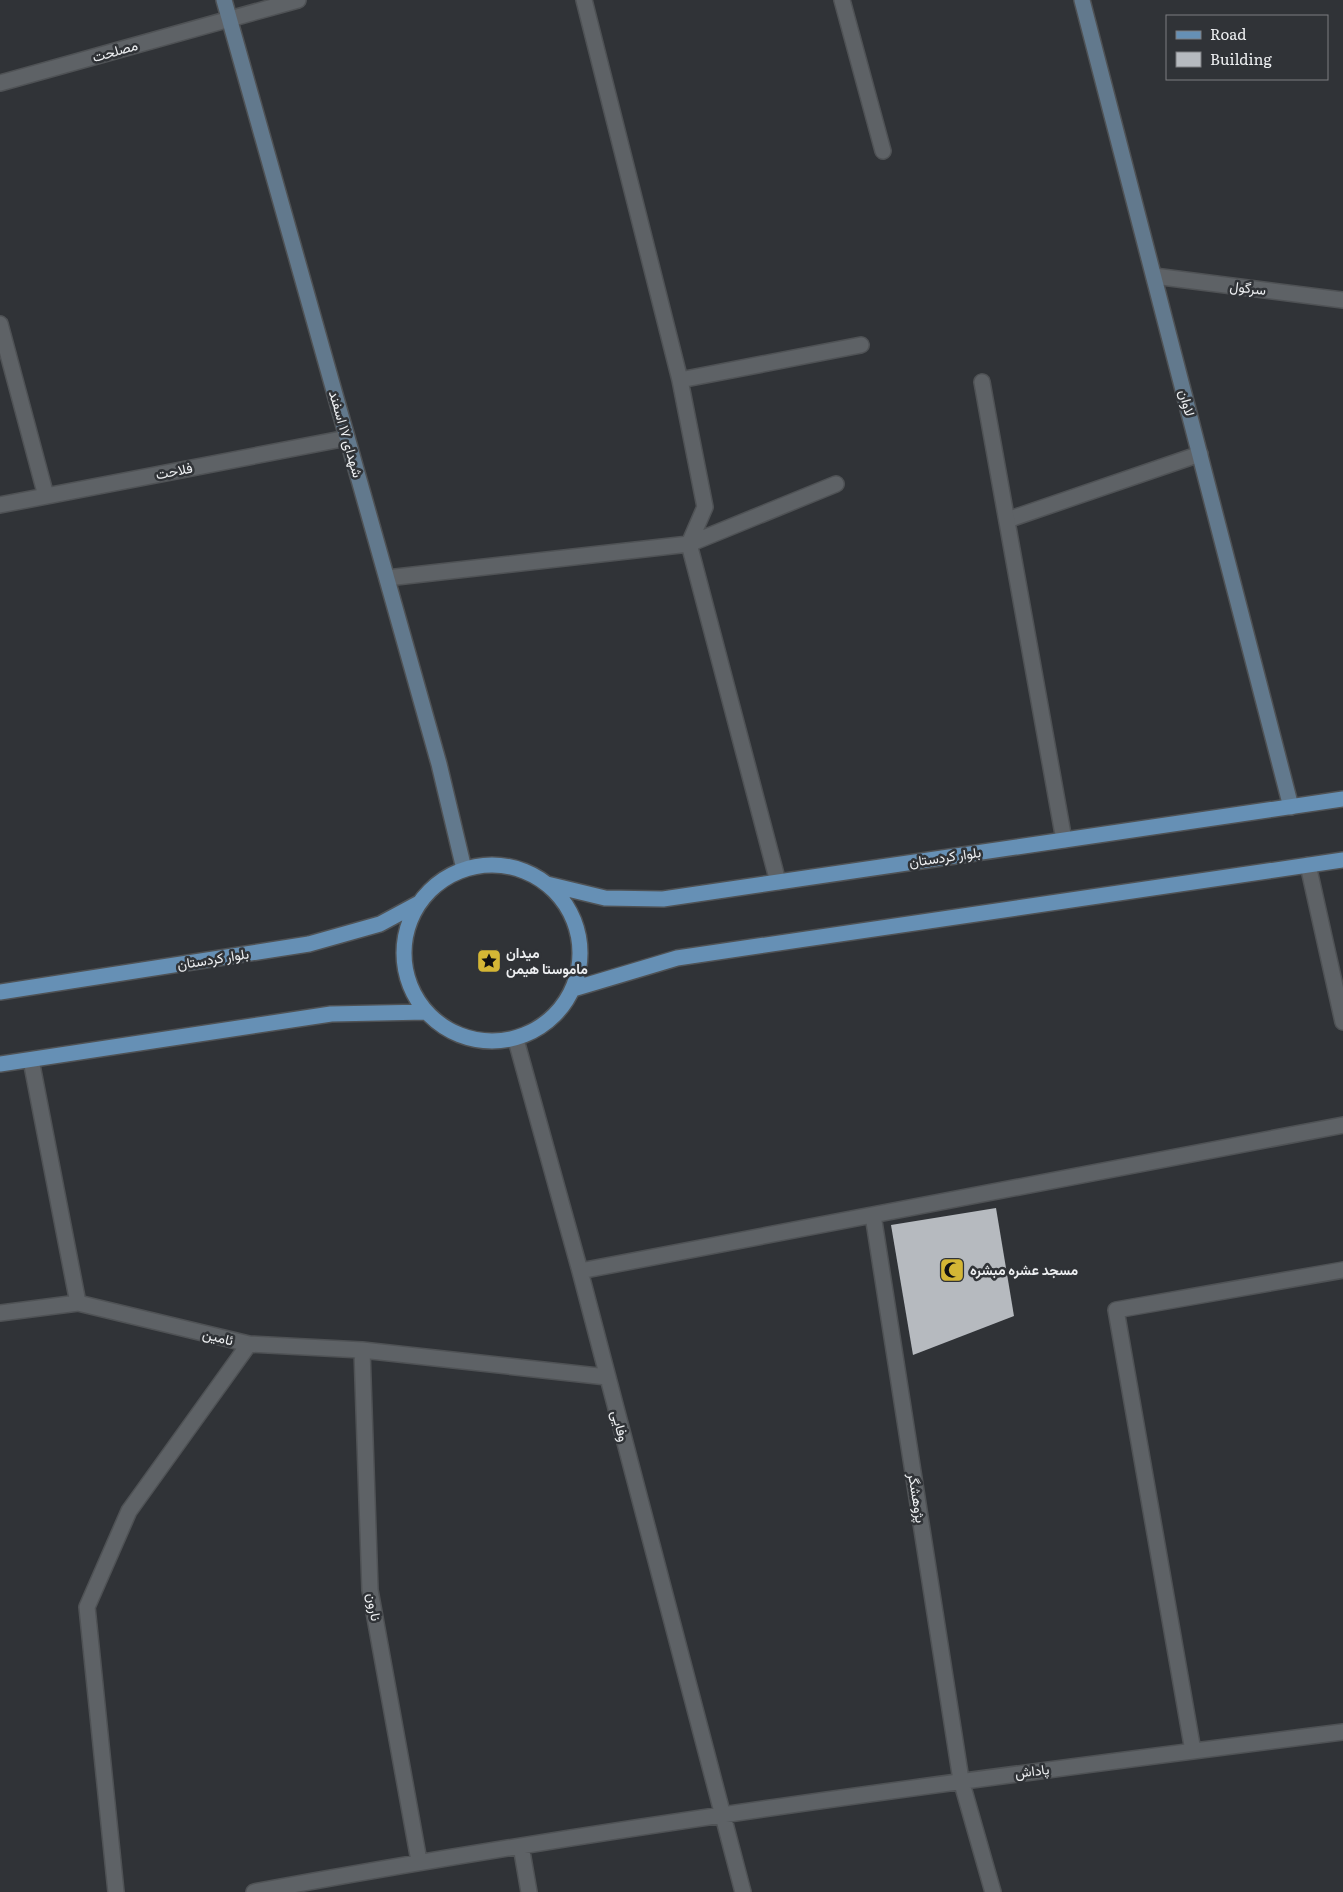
<svg xmlns="http://www.w3.org/2000/svg" width="1343" height="1892" viewBox="0 0 1343 1892" font-family="Literata,Vazirmatn,serif">
<rect width="100%" height="100%" fill="#303337"/>
<path fill="#b6babf" d="M996,1208l18,108 -101,39 -22,-130z"/>
<g fill="none" stroke-linecap="round" stroke-linejoin="round">
<defs>
<path id="lane" d="M1007,520l193,-66"/>
<path id="street" d="M584,0l96,380 25,127 -16,37 89,338
M842,0l41,151
M0,83l298,-83
M1154,276l189,24
M0,324l46,172
M680,380l181,-35
M982,382l82,458
M0,505l347,-67
M387,578l302,-34 147,-60
M1308,865l35,157
M516,1040l64,231 163,621
M31,1060l47,243 171,41 113,6 245,27
M873,1215l88,565 32,112
M580,1271l763,-146
M0,1313l78,-10
M362,1350l8,240 49,271
M1193,1751l-77,-441 227,-40
M521,1846l8,46
M116,1892l-29,-285 42,-96 120,-167
M254,1892c361,-67 725,-114 1089,-160"/>
<path id="secondary" d="M224,0l215,764 25,105
M1082,0l209,807"/>
<path id="primary" d="M404 953a88 88 0 1 1 176 0a88 88 0 1 1-176 0Z
M547,884l58,14 58,1 680,-100
M573,989l104,-31 666,-98
M0,992l309,-48 71,-20 39,-21
M0,1064l331,-50 95,-2"/>
</defs>
<use href="#lane" stroke="#4f5255" stroke-width="18"/>
<use href="#street" stroke="#4f5255" stroke-width="18"/>
<use href="#secondary" stroke="#4f5255" stroke-width="18"/>
<use href="#primary" stroke="#4f5255" stroke-width="18"/>
<use href="#lane" stroke="#5e6266" stroke-width="15"/>
<use href="#street" stroke="#5e6266" stroke-width="15"/>
<use href="#secondary" stroke="#62798d" stroke-width="15"/>
<use href="#primary" stroke="#6690b5" stroke-width="15"/>
</g>
<defs>
<symbol id="sight-square" viewBox="-11 -11 22 22"><rect x="-9" y="-9" width="18" height="18" rx="4" fill="#d4b635" stroke="#303337"/><path d="M0-6L1.8-2.2L6-1.7L2.9 1.2L3.7 5.4L0 3.3L-3.7 5.4L-2.9 1.2L-6-1.7L-1.8-2.2Z" fill="#111"/></symbol>
<symbol id="mosque-square" viewBox="-11 -11 22 22"><rect x="-9" y="-9" width="18" height="18" rx="4" fill="#d4b635" stroke="#303337"/><path d="M3.5-4.9A6 6 0 1 0 3.5 4.9A5 5 0 1 1 3.5-4.9Z" fill="#111"/></symbol>
</defs>
<g fill-rule="evenodd">
<use href="#sight-square" x="475" y="947" width="28" height="28"/>
<use href="#mosque-square" x="938" y="1256" width="28" height="28"/>
</g>
<g text-anchor="middle" stroke-width="5" stroke-linejoin="round" paint-order="stroke">
<g font-size="14" fill="#edeff1" stroke="#303337">
<text transform="translate(115 51) rotate(-16)" y="5">مصلحت</text>
<text transform="translate(1248 288) rotate(7)" y="5">سرگول</text>
<text transform="translate(1187 403) rotate(75)" y="5">لاوان</text>
<text transform="translate(346 434) rotate(74)" y="5">شهدای ۱۷ اسفند</text>
<text transform="translate(174 471) rotate(-11)" y="5">فلاحت</text>
<text transform="translate(945 857) rotate(-8)" y="5">بلوار کردستان</text>
<text transform="translate(213 959) rotate(-9)" y="5">بلوار کردستان</text>
<text transform="translate(218 1337) rotate(14)" y="5">ئامین</text>
<text transform="translate(620 1426) rotate(75)" y="5">وفایی</text>
<text transform="translate(917 1498) rotate(81)" y="5">پژوهشگر</text>
<text transform="translate(374 1607) rotate(80)" y="5">نارون</text>
<text transform="translate(1032 1771) rotate(-7)" y="5">پاداش</text>
</g>
<g font-size="14" font-weight="bold" fill="#edeff1" stroke="#303337" text-anchor="start">
<text x="506" y="958">میدان<tspan x="506" dy="16">ماموستا هیمن</tspan></text>
<text x="970" y="1275">مسجد عشره مبشره</text>
</g>
</g>
<rect x="1166" y="15" width="162" height="65" fill="#303337" stroke="#7c7e81"/>
<rect x="1176" y="31" width="25" height="8" fill="#6690b5" stroke="#7c7e81"/>
<text x="1210" y="40" font-size="15" fill="#edeff1">Road</text>
<rect x="1176" y="52" width="25" height="15" fill="#b6babf" stroke="#7c7e81"/>
<text x="1210" y="65" font-size="15" fill="#edeff1">Building</text>
</svg>
